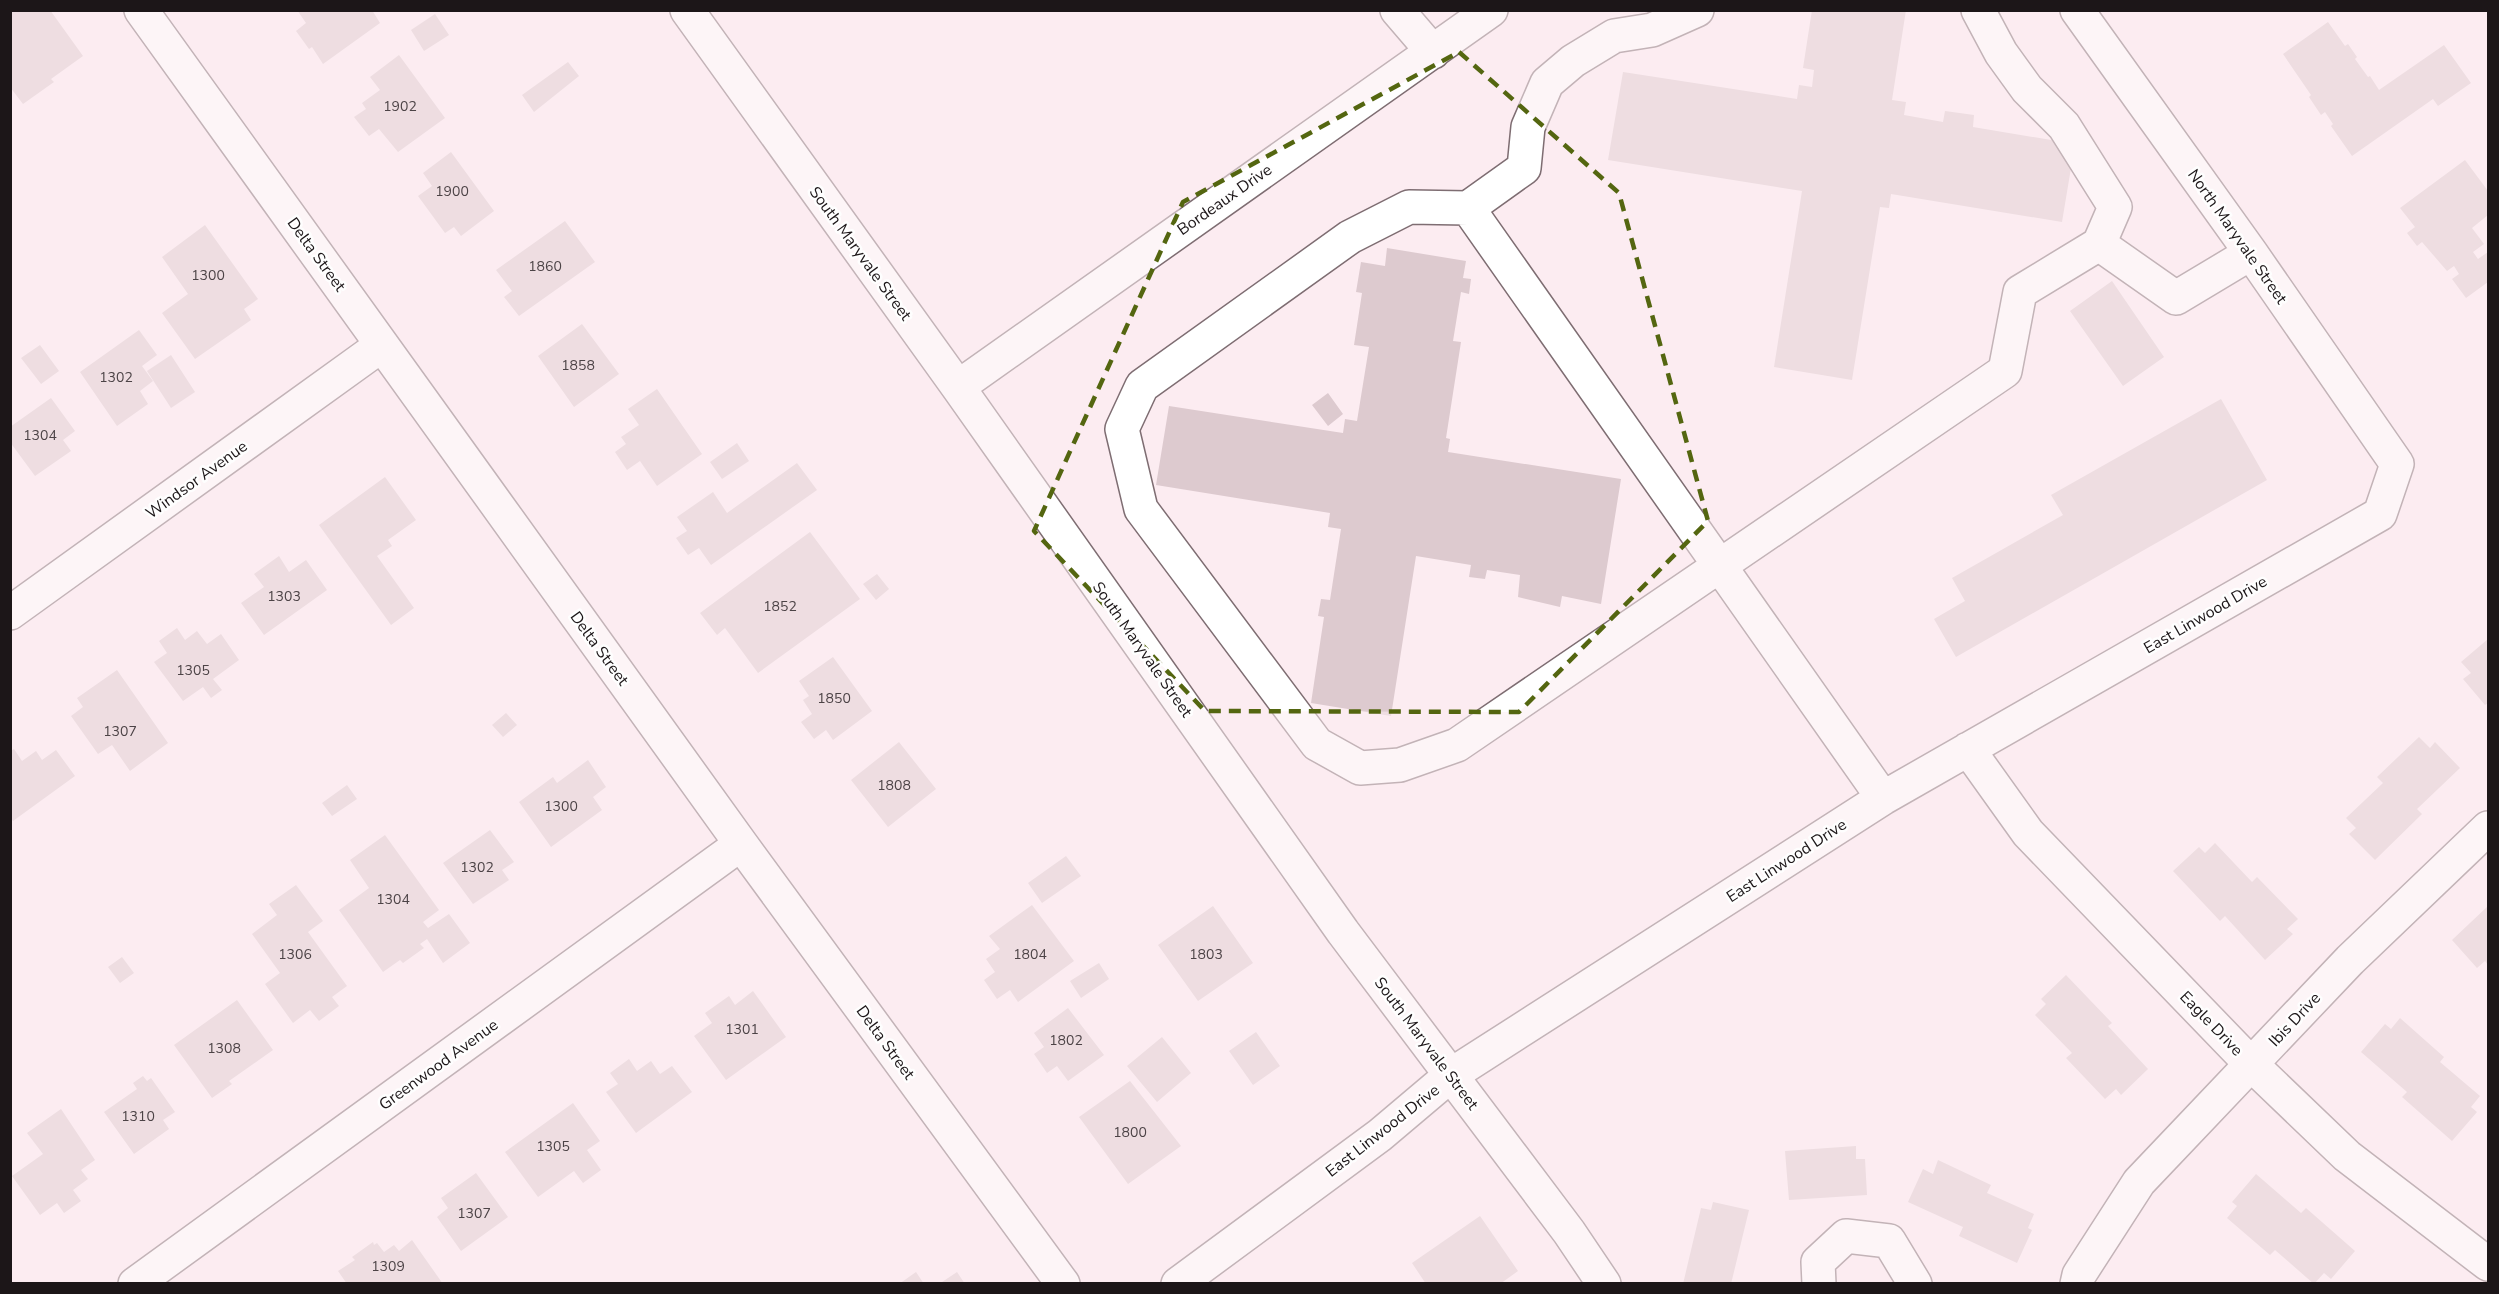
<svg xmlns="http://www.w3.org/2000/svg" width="2499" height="1294" viewBox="0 0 2499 1294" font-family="'Nunito Sans',sans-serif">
<rect width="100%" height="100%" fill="#fcecf1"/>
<path fill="#ddcacf" d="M10,10h40l33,46 -32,23 3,3 -31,22 -13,-17z
M297,10h75l8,13 -57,41 -11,-17 -3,2 -13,-18 10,-8z
M1812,10h94l-14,90 14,2 -2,13 39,7 2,-11 29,4 -1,12 102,17 -13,78 -171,-28 -2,14 -9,-1 -28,173 -78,-13 28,-176 -194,-31 15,-88 174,27 2,-14 13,2 2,-17 -11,-2z
M435,14l14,21 -25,16 -13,-21z
M2328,22l17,24 3,-2 9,13 -2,2 13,18 2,-1 9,14 65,-45 27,38 -33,23 -5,-7 -81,57 -21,-30 2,-2 -8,-12 -4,3 -12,-18 2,-2 -28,-41z
M399,55l46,63 -47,34 -19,-23 -10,7 -15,-19 12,-8 -4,-6 18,-13 -10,-13z
M568,62l11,14 -45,36 -12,-17z
M451,152l43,59 -33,25 -7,-9 -9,6 -27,-37 14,-10 -9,-13z
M2465,160l23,31v24l-16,13 12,16 -11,8 5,7 10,-7v30l-22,16 -14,-19 7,-5 -5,-8 -7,5 -25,-29 -5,4 -10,-13 8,-6 -15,-19z
M565,221l30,41 -76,54 -15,-19 8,-6 -16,-21z
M205,225l53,74 -14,10 7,11 -56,39 -33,-46 26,-19 -26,-37z
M1387,248l79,13 -3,17 8,1 -2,15 -8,-2 -8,49 8,1 -15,96 4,1 -2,13 173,27 -20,125 -39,-8 -2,11 -42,-10 2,-22 -33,-5 -2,9 -16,-2 2,-12 -55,-9 -25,160 -80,-13 13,-86 -6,-1 3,-17 9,1 11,-71 -13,-2 2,-14 -174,-28 13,-79 174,27 2,-14 12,2 12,-74 -15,-2 8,-52 -6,-1 5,-30 24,4z
M2112,281l52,76 -41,29 -53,-75z
M582,324l37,50 -45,33 -36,-51z
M139,330l18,25 -15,11 11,15 -13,10 8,13 -31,22 -37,-54z
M40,345l19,26 -18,13 -20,-26z
M171,355l24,37 -24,16 -24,-37z
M657,389l45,65 -45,32 -17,-25 -13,9 -12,-18 11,-8 -5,-7 18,-12 -11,-16z
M1328,393l15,21 -15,12 -16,-21z
M51,398l24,33 -12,9 8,11 -36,25 -25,-34v-15z
M2221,399l46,81 -311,177 -22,-38 31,-18 -13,-23 111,-63 -12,-20z
M737,443l12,18 -27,18 -12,-17z
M797,463l20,27 -106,75 -12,-17 -11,7 -12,-17 11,-7 -10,-14 36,-25 14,21z
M385,477l31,43 -28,20 4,6 -15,10 37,52 -23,17 -72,-100z
M810,532l50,67 -102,74 -33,-45 -8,7 -17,-22z
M279,556l10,16 17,-12 21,30 -63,45 -23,-32 23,-16 -10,-13z
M877,574l12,15 -13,11 -13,-16z
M177,628l8,12 12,-9 10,13 14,-10 18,26 -26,19 9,11 -11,8 -8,-11 -20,14 -29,-39 13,-9 -8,-12z
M2488,639v64l-3,2 -22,-26 8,-6 -10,-11z
M833,657l39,54 -39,29 -7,-10 -12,9 -13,-17 11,-8 -9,-14 6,-4 -10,-15z
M117,670l51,73 -38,28 -18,-26 -14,9 -27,-38 12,-9 -6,-9z
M506,713l11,12 -14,12 -11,-12z
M2419,737l11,11 5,-6 25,26 -43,41 5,5 -47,46 -26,-26 7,-6 -10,-10 37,-35 -6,-6z
M899,742l37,47 -48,38 -37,-47z
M14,749l8,12 14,-10 6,9 14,-10 19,26 -62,45 -3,-4v-66z
M588,760l18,27 -13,10 9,13 -51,37 -32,-45 34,-25 4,6z
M347,785l10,14 -25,17 -10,-13z
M490,830l24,32 -12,8 7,10 -36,24 -30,-41z
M385,835l54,75 -16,12 5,6 21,-14 21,29 -27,20 -16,-24 -7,5 4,4 -21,15 -3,-3 -17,12 -44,-62 30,-22 -19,-28z
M2215,843l37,39 5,-5 41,42 -11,10 6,5 -28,26 -40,-44 -5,5 -47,-50 26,-24 6,6z
M1066,856l15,20 -39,27 -14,-20z
M296,885l27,36 -15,11 39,54 -15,11 7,9 -20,15 -9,-11 -17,13 -28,-39 15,-11 -28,-39 25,-19 -8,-11z
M1032,905l42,56 -56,41 -8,-12 -13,9 -13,-19 11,-8 -9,-13 14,-10 -11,-13z
M1213,906l40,57 -55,38 -40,-56z
M2488,906v59l-3,-4 -8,7 -25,-28z
M122,957l12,16 -14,10 -12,-16z
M1099,963l10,16 -28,19 -11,-17z
M2066,975l46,48 -4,3 40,43 -27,26 -5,-6 -11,10 -39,-41 6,-5 -37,-38 11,-11 -5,-5z
M753,991l33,46 -60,43 -32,-44 18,-13 -7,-10 24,-17 6,9z
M237,1000l36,50 -44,31 3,3 -20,14 -38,-53z
M1068,1008l36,47 -36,26 -11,-15 -10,7 -13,-19 10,-7 -10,-14z
M2400,1018l44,39 -4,5 40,34 -9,11 6,5 -25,29 -50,-44 5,-5 -46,-40 24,-28 6,5z
M1256,1032l24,34 -27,19 -24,-34z
M1162,1037l29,36 -34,29 -30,-36z
M629,1059l8,12 14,-10 9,13 12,-8 20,26 -56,41 -30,-41 12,-8 -8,-11z
M143,1076l4,5 4,-3 24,34 -12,8 6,9 -35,25 -30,-42 33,-23 -4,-6z
M1130,1081l51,65 -53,38 -49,-67z
M573,1103l27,38 -13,9 14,20 -18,13 -9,-12 -36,26 -33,-45z
M61,1109l34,51 -14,10 7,9 -15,11 8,11 -17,12 -7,-10 -17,12 -28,-39 31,-22 -16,-21z
M1856,1146v13h9l2,36 -78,5 -4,-49z
M1938,1160l53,25 -4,8 47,21 -6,14 4,2 -15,33 -58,-27 4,-9 -55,-25 15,-33 10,5z
M476,1173l32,44 -47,34 -24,-34 11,-9 -7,-10z
M2256,1174l45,39 5,-5 49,43 -24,28 -7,-6 -10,11 -39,-34 -5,5 -43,-37 10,-12 -5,-4z
M1713,1202l36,8 -18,74h-48l18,-76 10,2z
M1480,1216l38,55 -18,13h-74l-14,-21z
M412,1240l31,44h-96l-9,-13 17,-11 -3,-3 21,-15 1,3 3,-2 7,9 10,-7 5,6z
M916,1272l8,12h-25z
M957,1272l8,12h-26z"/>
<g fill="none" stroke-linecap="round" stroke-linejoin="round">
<defs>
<path id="minor" d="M141,10l600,834 322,440
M687,10l271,377 385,545 226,300 35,52
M1397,10l36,42
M1697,10l-45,20 -38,6 -41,25 -26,22 -19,44 -4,41 -56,40 -59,-1 -59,30 -208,149 -20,43 19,80 176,235 43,24 40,-3 57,-20 548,-374 15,-79 79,-48 16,-37 -51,-81 -37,-37 -26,-36 -23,-43
M1468,208l415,590
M2099,244l77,54 75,-45
M958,387l533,-377
M10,613l372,-268
M1968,749l60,84 223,231 96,92 141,108
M135,1284l606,-440
M1178,1284l202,-149 71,-60 432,-277 497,-284 17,-50 -146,-211 -174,-243
M1819,1284l-1,-22 28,-26 43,5 26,43
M2077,1284l2,-9 60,-93 211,-222 138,-132"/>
</defs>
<use href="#minor" stroke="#7e6d72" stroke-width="36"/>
<use href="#minor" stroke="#fff" stroke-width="33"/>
</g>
<path d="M0 0H2499V1294H0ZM1459,52l160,141 89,328 -189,191 -314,-1 -171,-180 149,-329z" fill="#fcecf1" fill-opacity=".55" fill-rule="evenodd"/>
<path fill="none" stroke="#546610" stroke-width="4.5" stroke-dasharray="12 8" stroke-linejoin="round" d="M1459,52l160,141 89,328 -189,191 -314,-1 -171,-180 149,-329z"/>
<g text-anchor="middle" stroke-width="5" stroke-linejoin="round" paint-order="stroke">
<g font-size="14" fill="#4c4346">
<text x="400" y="111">1902</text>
<text x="452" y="196">1900</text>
<text x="545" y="271">1860</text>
<text x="208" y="280">1300</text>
<text x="578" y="370">1858</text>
<text x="116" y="382">1302</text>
<text x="40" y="440">1304</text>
<text x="284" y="601">1303</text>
<text x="780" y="611">1852</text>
<text x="193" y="675">1305</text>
<text x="834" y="703">1850</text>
<text x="120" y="736">1307</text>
<text x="894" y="790">1808</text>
<text x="561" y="811">1300</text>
<text x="477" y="872">1302</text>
<text x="393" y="904">1304</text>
<text x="295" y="959">1306</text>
<text x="1030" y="959">1804</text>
<text x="1206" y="959">1803</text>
<text x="742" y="1034">1301</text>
<text x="1066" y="1045">1802</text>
<text x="224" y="1053">1308</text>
<text x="138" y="1121">1310</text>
<text x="1130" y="1137">1800</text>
<text x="553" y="1151">1305</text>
<text x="474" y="1218">1307</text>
<text x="388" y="1271">1309</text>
</g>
<g font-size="16" fill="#1c1618" stroke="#fefefe">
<text transform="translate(1224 199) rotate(-35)" y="6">Bordeaux Drive</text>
<text transform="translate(2238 236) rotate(55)" y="6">North Maryvale Street</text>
<text transform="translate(861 253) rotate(54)" y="6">South Maryvale Street</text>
<text transform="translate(317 254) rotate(54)" y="6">Delta Street</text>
<text transform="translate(196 479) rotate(-36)" y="6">Windsor Avenue</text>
<text transform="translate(2205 614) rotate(-30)" y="6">East Linwood Drive</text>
<text transform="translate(600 648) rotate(54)" y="6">Delta Street</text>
<text transform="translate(1143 649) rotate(55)" y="6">South Maryvale Street</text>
<text transform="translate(1786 860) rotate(-33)" y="6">East Linwood Drive</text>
<text transform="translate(2294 1019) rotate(-47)" y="6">Ibis Drive</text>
<text transform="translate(2212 1023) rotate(46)" y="6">Eagle Drive</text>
<text transform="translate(886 1042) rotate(54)" y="6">Delta Street</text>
<text transform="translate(1427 1043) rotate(53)" y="6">South Maryvale Street</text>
<text transform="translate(438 1064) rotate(-36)" y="6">Greenwood Avenue</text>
<text transform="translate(1382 1130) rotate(-38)" y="6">East Linwood Drive</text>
</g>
</g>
<rect width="2499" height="1294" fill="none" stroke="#1c1618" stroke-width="24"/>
</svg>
